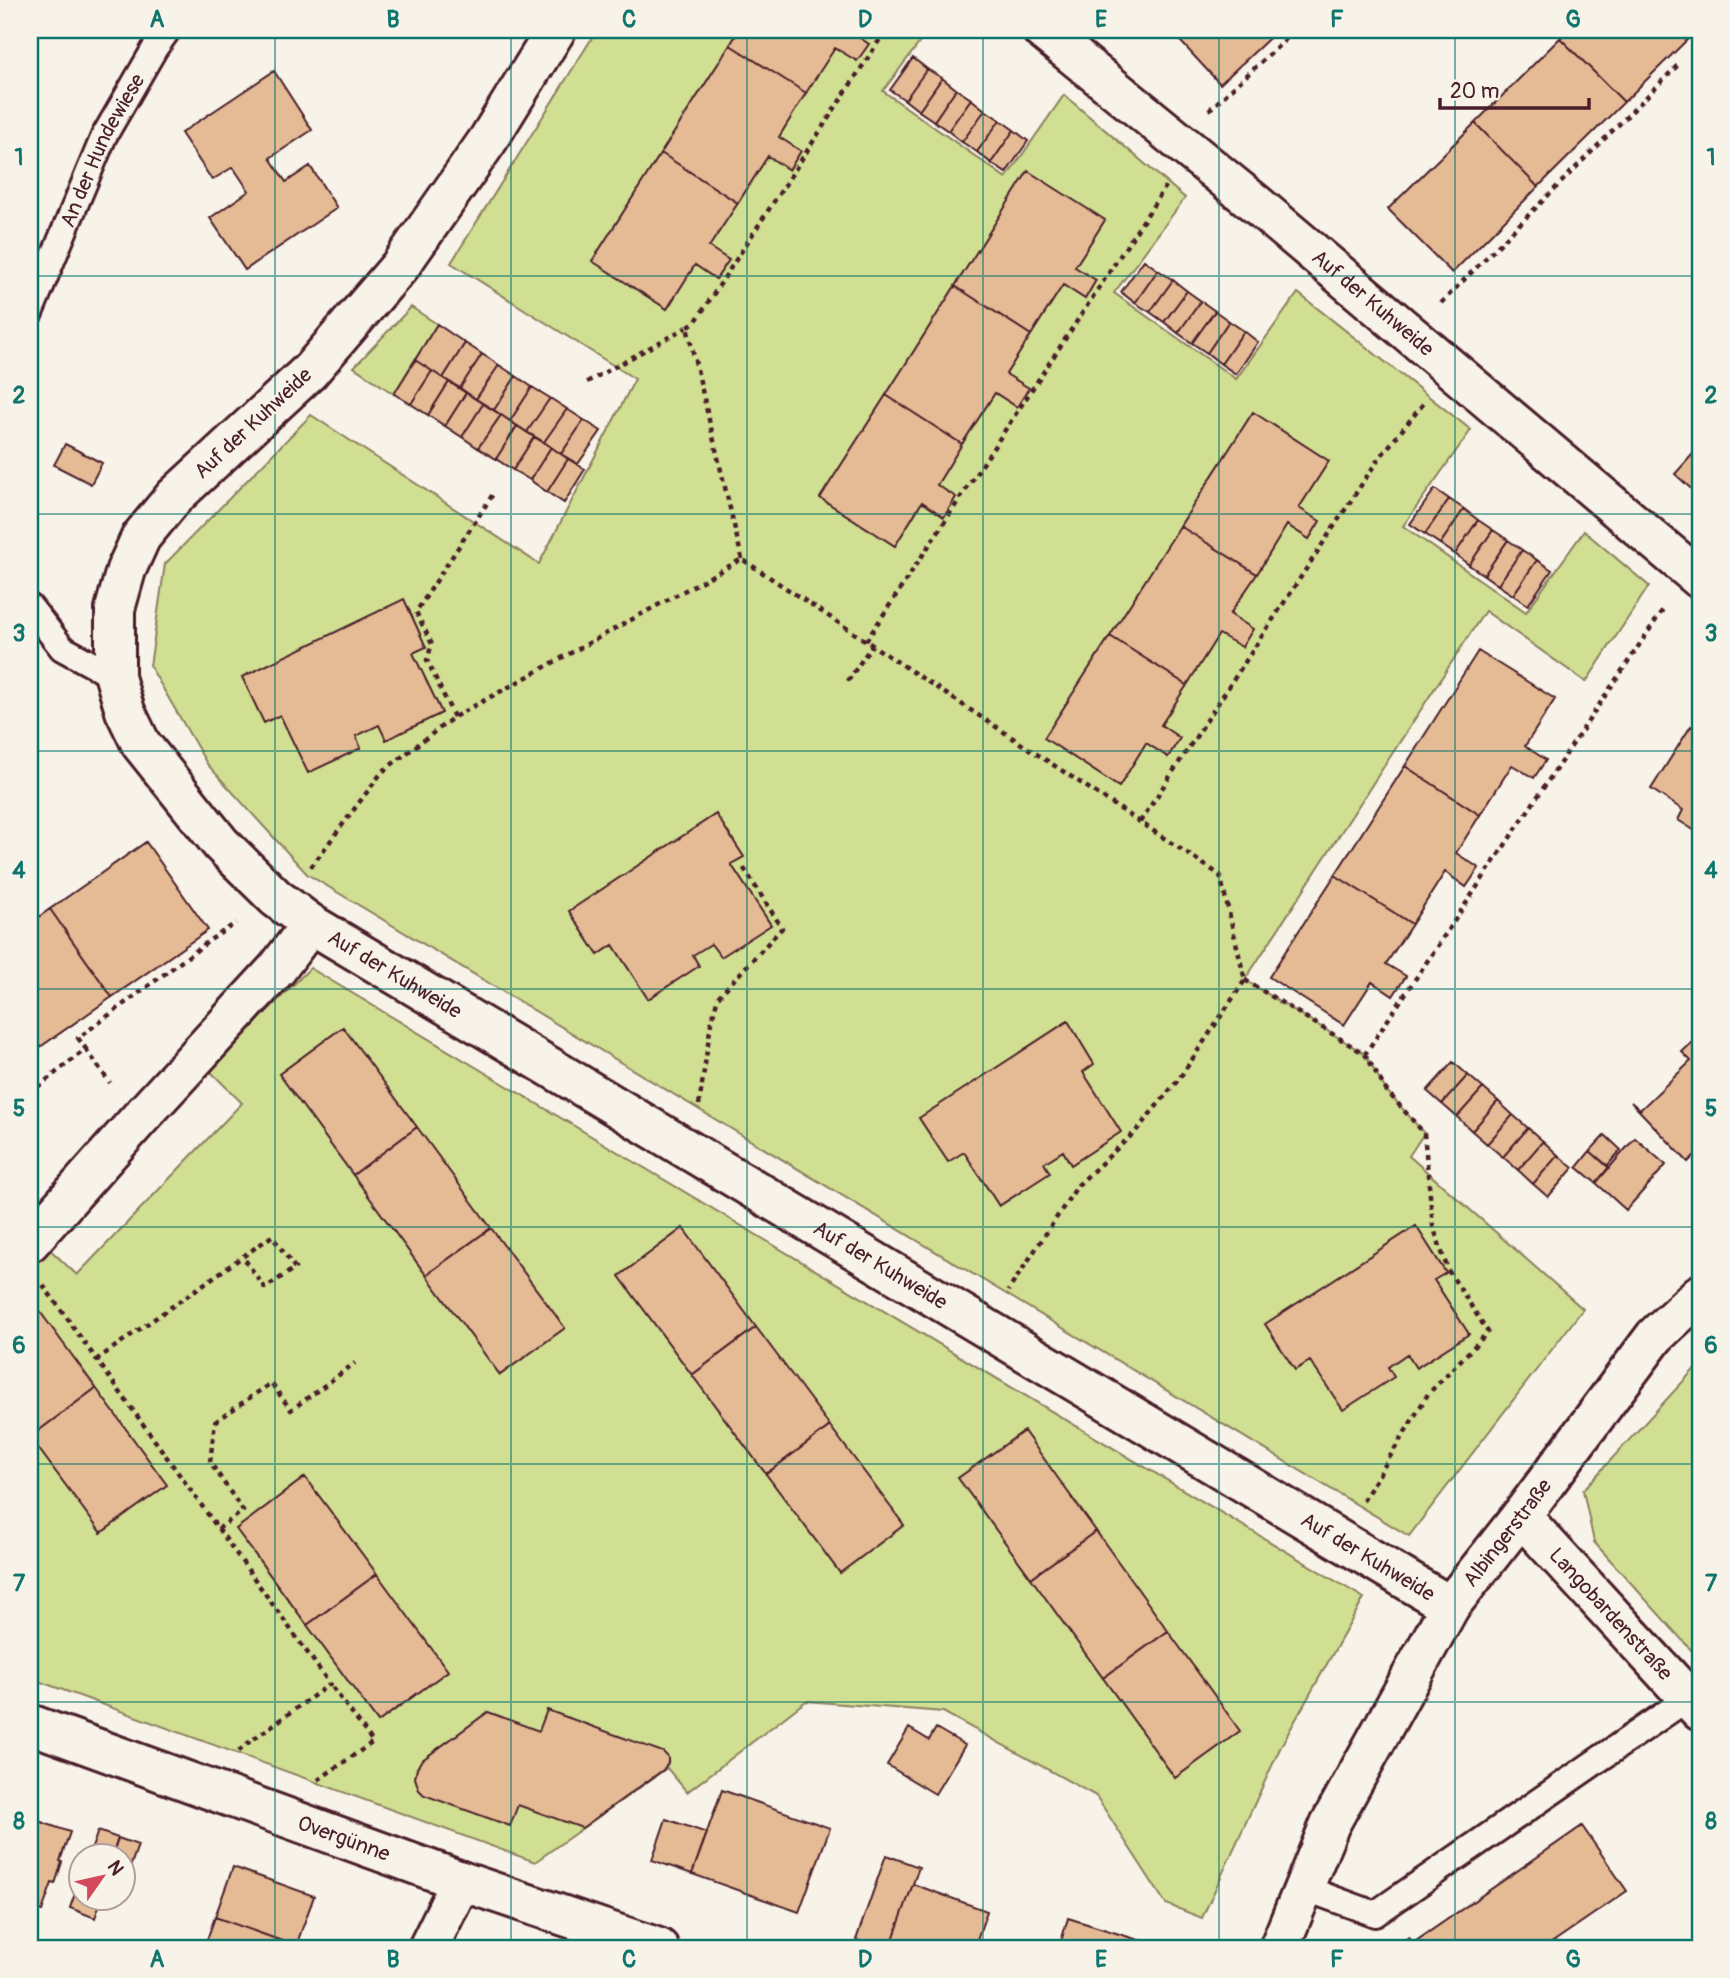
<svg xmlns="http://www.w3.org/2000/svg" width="1730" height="1978" viewBox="0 0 1730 1978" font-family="Pangolin,sans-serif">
<rect width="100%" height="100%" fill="#f7f3e8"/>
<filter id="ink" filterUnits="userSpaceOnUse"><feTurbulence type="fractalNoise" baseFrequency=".0143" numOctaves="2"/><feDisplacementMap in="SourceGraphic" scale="14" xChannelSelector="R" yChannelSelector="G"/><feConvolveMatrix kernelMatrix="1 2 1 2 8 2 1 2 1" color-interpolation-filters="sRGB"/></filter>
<g filter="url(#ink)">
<path fill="#d0df92" stroke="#8d7f5e" stroke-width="2" d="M597,30h332l-46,61 123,87 58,-83 121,103 -71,95 122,86 62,-86 173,137 -68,96 123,86 58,-81 65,55 -63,96 -101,-71 -240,369 120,74 21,36 38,43 -15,23 174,153 -174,227 -1102,-662 -100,-110 -57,-98 15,-102 146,-149 228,149 96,-185 -184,-116z
M411,307l26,17 -43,70 -40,-27z
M310,968l1054,630 -82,146 -80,174 -36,-14 -70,-108 -153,-84 -137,-11 -119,91 -20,-24 -132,94 -505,-184v-415l13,-20 34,32 165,-172 -33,-33z
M1700,1363v297l-106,-118 -11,-52z"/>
<path fill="#e4bb94" stroke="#4a1f2b" stroke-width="2" d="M739,30h109l21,14 -12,17 -22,-13 -29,45 -76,-48z
M1170,30h108l-58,54z
M1569,30h128l-73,72 -64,-64z
M1560,38l64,64 -86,85 -63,-64z
M730,45l76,48 -27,44 22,14 -12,19 -21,-14 -30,47 -77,-50z
M913,58l14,11 -22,31 -15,-10z
M927,69l15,9 -23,33 -14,-11z
M274,71l38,59 -42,28 16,24 24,-16 27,42 -92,62 -35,-52 39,-27 -16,-24 -21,13 -31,-47z
M942,78l14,11 -22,32 -15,-10z
M956,89l15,10 -23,32 -14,-10z
M971,99l14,11 -23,32 -14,-11z
M985,110l15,10 -23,32 -15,-10z
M1000,120l14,10 -23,33 -14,-11z
M1475,123l63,64 -86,86 -64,-64z
M1014,130l14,11 -22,32 -15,-10z
M661,153l77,50 -29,44 20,13 -13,19 -21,-14 -28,44 -75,-48z
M1028,171l77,49 -30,47 21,13 -11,19 -22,-14 -32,50 -76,-49z
M1144,260l14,10 -23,33 -14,-11z
M1158,270l15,10 -23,32 -15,-9z
M1173,280l14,11 -23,31 -14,-10z
M955,286l76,49 -25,39 23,14 -12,19 -22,-14 -33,51 -76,-49z
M1187,291l14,10 -23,32 -14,-11z
M1201,301l14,10 -23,32 -14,-10z
M1215,311l14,10 -22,32 -15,-10z
M1229,321l15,10 -23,33 -14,-11z
M437,324l28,19 -22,35 -28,-18z
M1244,331l14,11 -22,32 -15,-10z
M465,343l17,11 -22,34 -17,-10z
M482,354l17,11 -23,34 -16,-11z
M415,360l17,11 -21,33 -17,-10z
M499,365l17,11 -22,34 -18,-11z
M432,371l17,11 -21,33 -17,-11z
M516,376l16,11 -22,34 -16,-11z
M449,382l17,11 -21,33 -17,-11z
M532,387l18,11 -23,34 -17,-11z
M466,393l17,11 -21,33 -17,-11z
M886,395l76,49 -25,41 19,12 -12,20 -22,-15 -27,44 -75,-48z
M550,398l17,11 -23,33 -17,-10z
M483,404l18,11 -23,33 -16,-11z
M567,409l17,11 -23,34 -17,-12z
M1253,412l76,49 -30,47 21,13 -11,18 -22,-14 -30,49 -77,-48z
M501,415l16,11 -21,33 -18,-11z
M584,420l17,11 -23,33 -17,-10z
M517,426l17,11 -21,33 -17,-11z
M534,437l17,10 -21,33 -17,-10z
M65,444l37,19 -11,21 -37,-19z
M1700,446v51l-25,-23z
M551,447l17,12 -21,33 -17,-12z
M568,459l17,10 -21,34 -17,-11z
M1435,489l14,10 -24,35 -15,-10z
M1449,499l15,10 -24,35 -15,-10z
M1464,509l14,11 -23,34 -15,-10z
M1478,520l15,10 -24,35 -14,-11z
M1180,526l77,48 -27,40 23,15 -11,18 -23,-13 -32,51 -77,-49z
M1493,530l15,10 -24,35 -15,-10z
M1508,540l14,10 -24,35 -14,-10z
M1522,550l15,10 -24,35 -15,-10z
M1537,560l15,10 -24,35 -15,-10z
M404,599l22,48 -13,6 29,60 -56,27 -7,-15 -23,11 5,12 -53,25 -28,-58 -16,8 -22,-46z
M1110,636l77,49 -26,40 19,13 -12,19 -22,-14 -27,44 -75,-49z
M1478,651l77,48 -30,47 21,14 -12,18 -22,-13 -32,50 -75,-49z
M1691,726l9,6v102l-22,-14 5,-10 -32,-21z
M1405,766l75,49 -24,38 23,15 -13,19 -21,-15 -33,52 -77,-49z
M716,814l28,43 -13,7 40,61 -50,32 -10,-13 -18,11 6,11 -51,33 -35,-54 -15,10 -29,-44z
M146,842l62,88 -96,67 -62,-88z
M1335,875l77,49 -26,40 20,12 -13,20 -21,-14 -28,43 -75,-48z
M50,909l62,88 -82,57v-131z
M1068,1021l26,43 -11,8 38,60 -50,33 -8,-14 -19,12 6,10 -51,33 -35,-54 -16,10 -29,-44z
M343,1027l74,100 -64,48 -74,-101z
M1700,1035v115l-12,12 -57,-60 9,8 51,-49 -9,-9z
M1453,1062l15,13 -26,29 -15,-13z
M1468,1075l15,13 -26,29 -15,-13z
M1483,1088l15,13 -26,30 -15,-14z
M1498,1101l15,14 -26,29 -15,-13z
M1513,1115l15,13 -25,29 -16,-13z
M417,1127l74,101 -65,47 -73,-100z
M1528,1128l15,13 -25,29 -15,-13z
M1605,1135l16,15 -14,16 -17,-15z
M1635,1138l31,27 -40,45 -30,-27z
M1543,1141l15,14 -25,29 -15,-14z
M1590,1151l19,16 -13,16 -19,-16z
M1558,1155l15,13 -25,29 -15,-13z
M1416,1226l30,47 -12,7 35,54 -53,34 -9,-14 -19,13 6,10 -51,33 -33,-49 -15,9 -30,-46z
M491,1228l74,100 -65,47 -74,-100z
M683,1228l73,99 -64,48 -73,-99z
M30,1298l66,90 -66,49z
M756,1327l74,99 -64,48 -74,-99z
M96,1388l71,97 -66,48 -71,-96z
M830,1426l74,99 -64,48 -74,-99z
M1024,1431l72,100 -65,47 -73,-100z
M305,1477l72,97 -70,51 -71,-96z
M1096,1531l72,100 -65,47 -72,-100z
M377,1574l71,97 -70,51 -71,-97z
M1168,1631l72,100 -65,47 -72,-100z
M547,1710l116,42 5,5v6l-5,7 -81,58 -64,-23 -8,21 -86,-31 -5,-5 -4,-12 2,-10 4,-7 67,-49 51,19z
M909,1728l20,12 7,-12 29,17 -30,49 -48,-29z
M722,1790l108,38 -31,84 -107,-38z
M30,1818l40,14 -10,29 2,1 -7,22 -3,-1 -10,28 -12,-4z
M666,1819l41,14 -15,41 -40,-14z
M1582,1826l45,65 -83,57h-151l16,-11 4,6z
M98,1831l20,7 -6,18h-23z
M118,1838l20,7 -14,39h-2v-28h-10z
M886,1855l33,12 -29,81h-11l-23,-8z
M233,1867l81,29 -18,50 -81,-29z
M80,1879v19h22l-7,20 -25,-10z
M913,1884l74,27 -13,37h-84z
M215,1917l81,29 -1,2h-91z
M1068,1918l80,25 -1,5h-88z"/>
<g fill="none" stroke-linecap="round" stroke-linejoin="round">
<defs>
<g id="lane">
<path id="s1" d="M30,313l74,-177 51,-88 13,-18"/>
<path d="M30,607l32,41 53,29"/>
<path d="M1304,1888l71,26 313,-216"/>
</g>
<g id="street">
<path id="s2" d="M556,30l-68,110 -88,126 -90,105 -136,126 -33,40 -15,33 -11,39v68l10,34 16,33 80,100 55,54 35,26 1139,682"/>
<path id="s3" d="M1042,30l214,174 444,375"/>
<path d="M30,1242l110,-124 137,-149 34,-45"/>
<path id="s4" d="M1521,1516l179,195"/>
<path id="s5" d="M30,1724l431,157 198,67"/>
<path d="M428,1948l33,-67"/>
<path id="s6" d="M1279,1948l51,-124 120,-218 71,-90 134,-180 45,-42"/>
</g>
</defs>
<use href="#lane" stroke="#4a1f2b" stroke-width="30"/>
<use href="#street" stroke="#4a1f2b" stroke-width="44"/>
<path stroke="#4a1f2b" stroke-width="4.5" stroke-dasharray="5 5" stroke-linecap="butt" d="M1209,110l87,-80
M1441,303l237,-238
M587,382l100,-55
M742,559l-55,-232 9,-6 190,-291
M866,641l300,-455
M848,681l24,-36
M454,717l-27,-57 5,-16 -16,-32 79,-121
M1140,822l237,-361 47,-58
M311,867l71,-95 72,-55 288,-158 478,316 25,105 -66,99 -43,52 -58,54 -70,106
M1245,980l120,74 299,-446
M86,1049l24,34
M30,1093l56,-44 -8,-11 135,-100 23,-15
M699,1105l12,-82 7,-26 64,-69 -39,-61
M43,1285l287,399 -82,59 -10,9
M96,1360l176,-124 23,32 -30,20 -22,-31
M1363,1501l65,-107 60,-62 -40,-62 -15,-44 -9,-93 -38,-43 -21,-36
M218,1529l25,-18 -33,-49 5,-40 56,-39 20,27 64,-47
M318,1780l55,-38 -43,-58"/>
<use href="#lane" stroke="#f7f3e8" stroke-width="24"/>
<use href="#street" stroke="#f7f3e8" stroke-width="38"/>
</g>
</g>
<path fill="none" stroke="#0f766e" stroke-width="2" stroke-opacity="0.55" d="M275,30v1918M511,30v1918M747,30v1918M983,30v1918M1219,30v1918M1455,30v1918M30,276h1670M30,514h1670M30,751h1670M30,989h1670M30,1227h1670M30,1464h1670M30,1702h1670"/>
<g text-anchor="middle" stroke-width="5" stroke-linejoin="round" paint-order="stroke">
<g font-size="21" fill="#4a1f2b" stroke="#f7f3e8">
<text dy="7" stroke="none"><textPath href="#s1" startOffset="178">An der Hundewiese</textPath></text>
<text dy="7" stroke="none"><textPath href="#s3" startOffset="429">Auf der Kuhweide</textPath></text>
<text transform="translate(253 423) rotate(-43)" y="7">Auf der Kuhweide</text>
<text dy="7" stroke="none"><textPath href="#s2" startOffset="1222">Auf der Kuhweide</textPath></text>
<text dy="7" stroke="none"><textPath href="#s2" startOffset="1788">Auf der Kuhweide</textPath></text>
<text dy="7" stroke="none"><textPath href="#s6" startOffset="476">Albingerstraße</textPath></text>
<text dy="7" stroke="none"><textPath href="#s2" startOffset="2356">Auf der Kuhweide</textPath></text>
<text dy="7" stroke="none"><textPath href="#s4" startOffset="133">Langobardenstraße</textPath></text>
<text dy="7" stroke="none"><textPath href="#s5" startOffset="334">Overgünne</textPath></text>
</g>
</g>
<rect width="1730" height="1978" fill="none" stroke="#f7f3e8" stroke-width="77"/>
<g transform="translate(102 1877) rotate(56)"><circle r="33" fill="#f7f3e8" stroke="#b29e9c" stroke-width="2"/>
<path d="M0-5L12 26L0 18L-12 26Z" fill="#d1495b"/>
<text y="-10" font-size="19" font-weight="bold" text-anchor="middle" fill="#4a1f2b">N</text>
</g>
<path d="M1440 98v10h149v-10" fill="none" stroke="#4a1f2b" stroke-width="3.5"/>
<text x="1450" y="98" font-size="21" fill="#4a1f2b" stroke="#f7f3e8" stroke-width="5" paint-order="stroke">20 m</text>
<rect x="38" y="38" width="1654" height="1902" fill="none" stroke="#0f766e" stroke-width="2.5"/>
<g font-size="23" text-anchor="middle" font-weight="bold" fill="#0f766e">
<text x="157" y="27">A</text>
<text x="393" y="27">B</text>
<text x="629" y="27">C</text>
<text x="865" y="27">D</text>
<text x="1101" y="27">E</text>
<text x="1337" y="27">F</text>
<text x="1573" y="27">G</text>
<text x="19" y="165">1</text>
<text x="1711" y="165">1</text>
<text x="19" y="403">2</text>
<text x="1711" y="403">2</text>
<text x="19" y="641">3</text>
<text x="1711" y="641">3</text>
<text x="19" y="878">4</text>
<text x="1711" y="878">4</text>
<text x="19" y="1116">5</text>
<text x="1711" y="1116">5</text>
<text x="19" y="1353">6</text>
<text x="1711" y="1353">6</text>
<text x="19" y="1591">7</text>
<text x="1711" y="1591">7</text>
<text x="19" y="1829">8</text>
<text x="1711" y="1829">8</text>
<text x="157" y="1967">A</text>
<text x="393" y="1967">B</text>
<text x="629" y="1967">C</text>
<text x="865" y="1967">D</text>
<text x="1101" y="1967">E</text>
<text x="1337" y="1967">F</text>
<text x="1573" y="1967">G</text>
</g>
</svg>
